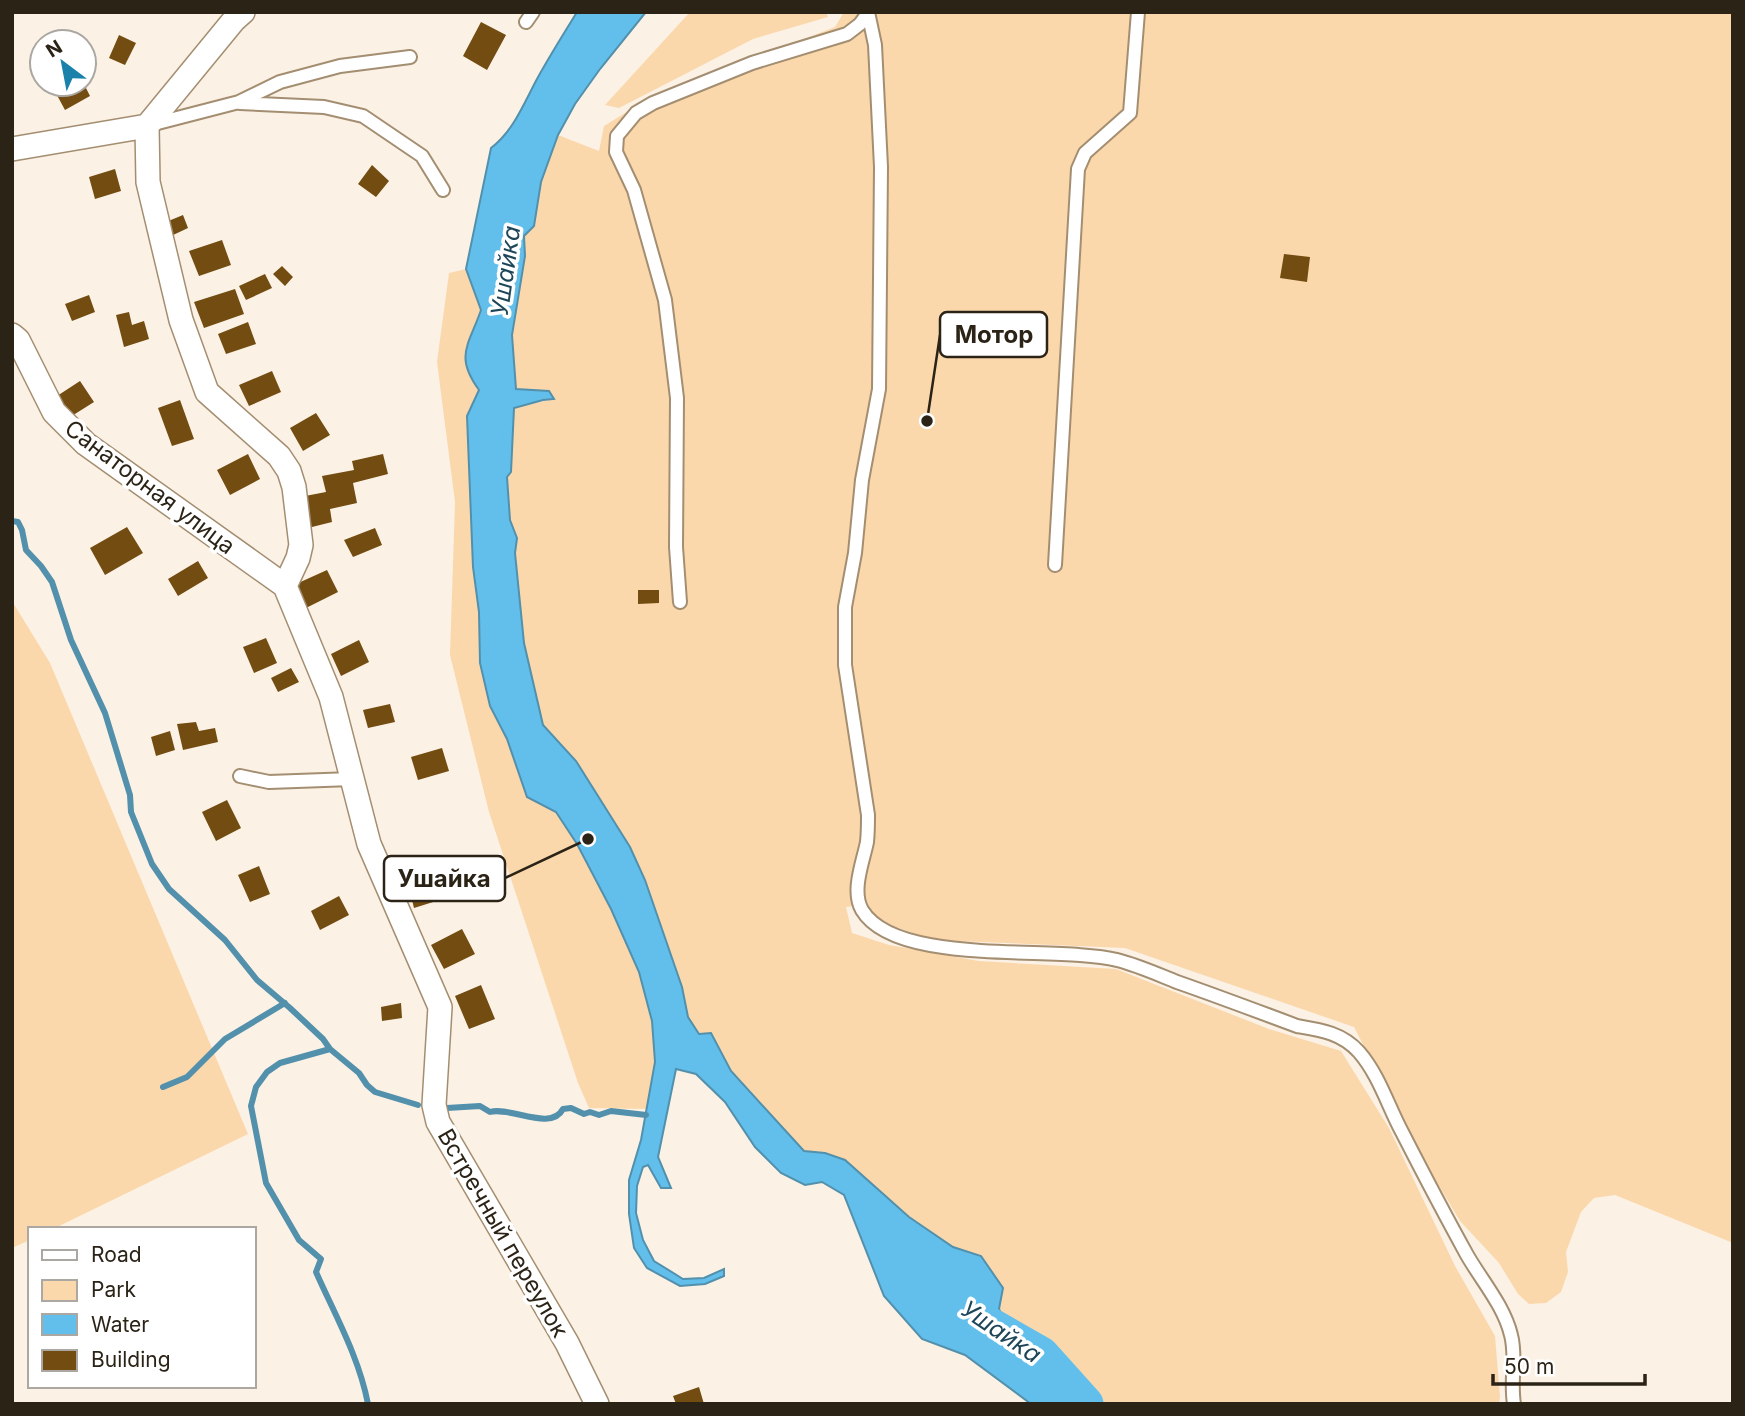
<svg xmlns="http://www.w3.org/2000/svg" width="1745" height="1416" viewBox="0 0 1745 1416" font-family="Inter,sans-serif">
<rect width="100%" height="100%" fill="#fbf1e5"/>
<path fill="#fbd8ac" d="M690,12h136l2,5 -75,22 -134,69 -14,-3z
M844,12h889v1231l-118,-48 -21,3 -13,14 -15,40 2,20 -7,20 -15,11 -17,1 -11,-10 -19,-31 -39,-42 -45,-75 -61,-119 -229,-79 -192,-8 -57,-20 -11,-15 -19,2 6,26 37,12 90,16 137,8 153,60 72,22 48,77 66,138 40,70 5,61 -1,7h-420l-2,-6 -57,-42 -21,-47 -18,-53 -28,-9 -44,-30 -64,-57 -20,-7 -21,-1 -73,-81 -20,-38 -11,1 -12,-17 -6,-30 -37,-107 -15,-33 -54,-86 -33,-36 -19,-82 -9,-90 2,-15 -7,-18 -3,-43 4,-5 3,-64 39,-9 -4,-8 -33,-2 -4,-54 13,-79 -1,-20 10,-10 7,-44 17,-47 41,16 5,-25 42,-26 189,-73z
M466,269l16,41c-13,35 -28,47 -3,80l-12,26 6,151 6,45 1,51 10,43 17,33 20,58 29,15 21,32 34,65 28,63 13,49 3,41 -8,47 -58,-1 -11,-25 -89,-271 -39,-157 5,-153 -18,-140 12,-89z
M12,601l38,62 198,471 -195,95h-23v11l-18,8z"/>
<path fill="#62bfec" stroke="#5290ac" stroke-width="2" d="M577,12h69l-46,57 -25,35 -17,31 -17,47 -7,44 -10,10 1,20 -13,79 4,54 33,2 5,8 -11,1 -29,8 -3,64 -4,5 3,43 7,18 -2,15 9,90 19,82 33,36 54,86 15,33 37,107 6,30 11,17 12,-1 20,38 73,80 21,2 20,7 64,57 44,30 28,9 22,32 -4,21 21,47 38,25 19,17 2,6h-48l-66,-49 -43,-16 -38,-43 -40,-101 -22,-13 -17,3 -24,-12 -26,-26 -30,-45 -29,-28 -20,-5 -18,88 13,31h-10l-13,-23 -5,2 -6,19 -1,27 7,27 11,21 29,18 21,-1 20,-9v7l-19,8 -25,2 -33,-18 -13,-20 -5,-34v-34l12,-40 14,-78 -3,-41 -13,-49 -28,-63 -34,-65 -21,-32 -29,-15 -20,-58 -17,-33 -10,-43 -1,-51 -6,-45 -6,-151 12,-26c-25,-34 -10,-45 2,-80l-15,-41 25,-121c23,-18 32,-43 46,-69 12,-22 26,-44 40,-67z"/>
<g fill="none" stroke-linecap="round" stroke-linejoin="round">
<path stroke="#5290ac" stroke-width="6" d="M12,521l6,1 4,8 4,20 15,16 11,16 19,58 34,73 25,82 1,17 21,52 17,25 56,51 32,40 33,28 33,31 7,10 29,24 8,12 8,7 43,13
M330,1049l-50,14 -13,9 -11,15 -5,19 15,77 33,57 22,19 -5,13c19,43 43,85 52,132
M163,1087l24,-10 38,-38 60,-36
M447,1108l33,-2 10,6c20,-6 61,20 73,-3l8,-1 13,6 6,-2 9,3 12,-4 35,4"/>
<path stroke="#62bfec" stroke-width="37" d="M971,1315l70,40 44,49"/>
</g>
<path fill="#724c10" d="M481,22l25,13 -19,35 -24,-14z
M119,35l17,8 -11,22 -16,-7z
M51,84h33l6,12 -25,14z
M372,165l17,16 -13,16 -18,-13z
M115,169l6,22 -26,8 -6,-22z
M183,215l5,13 -17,8 -5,-14z
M222,240l9,25 -32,11 -10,-25z
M1284,254l26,3 -3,25 -27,-4z
M282,266l11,11 -8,9 -12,-12z
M265,274l7,14 -26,12 -7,-14z
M235,289l9,25 -40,14 -10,-26z
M89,295l6,17 -23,9 -7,-17z
M129,312l3,13 12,-4 5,18 -25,8 -8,-32z
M248,322l8,22 -30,10 -8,-20z
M272,371l9,21 -32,14 -10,-21z
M80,381l14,21 -27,17 -13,-21z
M180,400l14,39 -22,7 -14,-38z
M316,413l14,22 -27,16 -13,-23z
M248,454l12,25 -30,16 -13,-25z
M383,454l5,20 -35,9 4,20 -27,6 2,13 -24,6 -8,-31 26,-5 -4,-16 32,-6 -2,-9z
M127,527l16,26 -38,22 -15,-27z
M375,528l7,17 -29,12 -9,-17z
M198,561l10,17 -30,18 -10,-17z
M327,570l11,22 -32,16 -10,-24z
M638,590h21v13l-21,1z
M266,638l11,25 -23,10 -11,-26z
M359,640l10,22 -28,14 -10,-22z
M291,668l8,14 -21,10 -7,-14z
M390,704l5,18 -27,6 -5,-18z
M196,722l3,9 16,-3 3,14 -35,8 -6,-26z
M170,731l5,19 -19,6 -5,-19z
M442,748l7,23 -31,9 -7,-23z
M227,800l14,28 -25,13 -14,-29z
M259,866l11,28 -20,8 -12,-27z
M439,875l7,23 -32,10 -6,-24z
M339,896l10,19 -29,15 -9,-19z
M462,929l13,25 -31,15 -13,-24z
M481,985l14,34 -26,10 -14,-33z
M401,1003l1,15 -20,3 -1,-14z
M699,1387l5,17h-28l-3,-8z"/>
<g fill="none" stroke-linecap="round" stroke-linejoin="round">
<defs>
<path id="service" d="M868,12l7,33 6,122 -2,222 -17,91 -7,73 -10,54v58l23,150c0,9 0,18 -1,27 -4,20 -16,49 -5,68 34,57 194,35 255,50 20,5 40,14 60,22 40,14 80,29 120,44 24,4 45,7 62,26 20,23 29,54 43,80 21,41 43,83 65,123 15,26 37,51 44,80 6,22 -1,46 3,69
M526,22l7,-10
M240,103l84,4 39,9 59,40 21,34
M150,125l89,-23 41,-20 60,-16 70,-9
M1055,565l23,-396 7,-16 45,-40 8,-101
M680,602l-4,-55 1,-149 -12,-98 -31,-110 -18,-38 1,-16 19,-23 17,-10 99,-40 95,-29 13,-10 8,-11
M240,776l29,6 83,-3"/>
<path id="minor" d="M147,126l1,56 33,138 26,72 72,64 10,15 5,16 7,58 -3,13 -13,28 46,111 38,147 71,163 -6,98 4,17 129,221 30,61
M12,149l135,-23 87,-106 9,-8
M12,335l6,5 36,72 32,32 199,142"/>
</defs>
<use href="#service" stroke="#a48e71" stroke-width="16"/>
<use href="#minor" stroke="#a48e71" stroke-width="26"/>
<use href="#service" stroke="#fff" stroke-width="12"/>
<use href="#minor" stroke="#fff" stroke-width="23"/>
</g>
<g text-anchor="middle" stroke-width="7" stroke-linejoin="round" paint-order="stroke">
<g font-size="23" fill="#2c2317" stroke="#fff">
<text transform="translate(150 487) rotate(37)" y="8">Санаторная улица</text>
<text transform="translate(503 1233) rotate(60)" y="8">Встречный переулок</text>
</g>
<g font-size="24" font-style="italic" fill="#1d4659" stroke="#fff">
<text transform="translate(506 271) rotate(-82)" y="8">Ушайка</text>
<text transform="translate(1001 1332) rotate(34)" y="8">Ушайка</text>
</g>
</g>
<path fill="none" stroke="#2c2317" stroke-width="2.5" d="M927 421L940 335M588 839L505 878"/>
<g fill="#2c2317" stroke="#fff" stroke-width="2.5">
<circle cx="927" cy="421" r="7"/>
<circle cx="588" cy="839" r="7"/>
</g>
<g fill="#fff" stroke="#2c2317" stroke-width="2.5">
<rect x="940" y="312" width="107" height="45" rx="7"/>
<rect x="384" y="856" width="121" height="45" rx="7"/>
</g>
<g font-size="24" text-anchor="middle" font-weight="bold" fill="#2c2317">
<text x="994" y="343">Мотор</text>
<text x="444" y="887">Ушайка</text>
</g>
<rect width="1745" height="1416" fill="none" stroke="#2c2317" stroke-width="28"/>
<rect x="28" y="1227" width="228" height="161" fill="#ffffff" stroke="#aba7a2" stroke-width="2"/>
<rect x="42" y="1250" width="35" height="10" fill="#ffffff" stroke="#aba7a2" stroke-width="2"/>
<text x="91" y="1262" font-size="21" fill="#2c2317">Road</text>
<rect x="42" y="1280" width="35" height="21" fill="#fbd8ac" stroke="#aba7a2" stroke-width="2"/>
<text x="91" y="1297" font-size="21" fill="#2c2317">Park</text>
<rect x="42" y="1314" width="35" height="21" fill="#62bfec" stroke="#aba7a2" stroke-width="2"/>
<text x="91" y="1332" font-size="21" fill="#2c2317">Water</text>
<rect x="42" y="1350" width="35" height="21" fill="#724c10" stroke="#aba7a2" stroke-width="2"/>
<text x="91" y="1367" font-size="21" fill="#2c2317">Building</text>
<g transform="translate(63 63) rotate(328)"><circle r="33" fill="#ffffff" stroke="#aba7a2" stroke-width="2"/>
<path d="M0-5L12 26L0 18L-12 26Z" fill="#1981aa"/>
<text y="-10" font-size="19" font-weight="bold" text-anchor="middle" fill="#2c2317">N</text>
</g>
<path d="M1493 1374v10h152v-10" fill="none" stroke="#2c2317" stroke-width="3.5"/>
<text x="1504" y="1374" font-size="21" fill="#2c2317" stroke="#ffffff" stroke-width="5" paint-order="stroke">50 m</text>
</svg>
